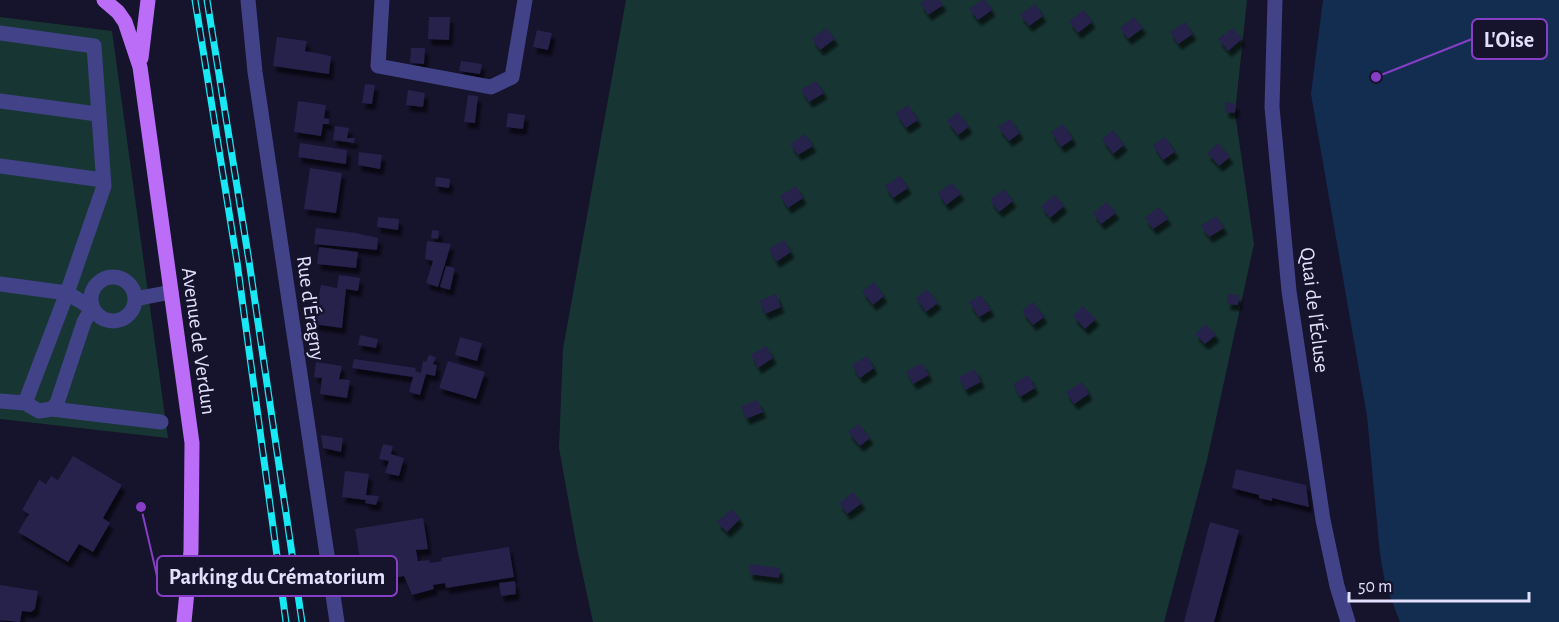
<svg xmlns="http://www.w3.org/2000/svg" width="1559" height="622" viewBox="0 0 1559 622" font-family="'Alegreya Sans',sans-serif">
<defs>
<filter id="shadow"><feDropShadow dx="3.5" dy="6" stdDeviation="1.5" flood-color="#0009"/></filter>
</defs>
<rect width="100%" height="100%" fill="#16132c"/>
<path fill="#173633" d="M626,0h621l-12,113 19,131 -47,216 -43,162h-571l-16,-74 -18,-100 4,-99z
M0,17l112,14 56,407 -168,-19z"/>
<path fill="#132d51" d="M1323,0h236v622h-159l-15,-39 -5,-29 -13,-138 -56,-322z"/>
<path fill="#27204c" filter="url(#shadow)" d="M925,0h15l3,5 -15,10 -8,-12z
M982,0h3l7,10 -14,10 -9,-11z
M1035,4l8,12 -14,10 -9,-11z
M1084,10l8,12 -14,11 -9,-12z
M429,17h21l-1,23 -21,-1z
M1134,17l9,11 -15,11 -8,-11z
M1185,22l8,12 -15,10 -8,-12z
M826,28l9,11 -15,11 -8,-11z
M1233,28l9,11 -14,12 -10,-12z
M537,30l15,3 -4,17 -15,-3z
M277,37l30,4 -2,10 26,5 -2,18 -56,-8z
M411,48h14l-1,16 -14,-1z
M461,61l21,3 -2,10 -21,-3z
M816,81l8,12 -15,9 -8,-12z
M365,84l10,1 -3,19 -10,-1z
M408,90l17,3 -2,14 -17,-2z
M468,95l10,1 -3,27 -11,-1z
M298,101l28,4 -2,13 5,1v5h-6l-2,12 -27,-4z
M1226,102l10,2 -1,9 -10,-1z
M908,105l10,15 -12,8 -10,-15z
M958,112l11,15 -11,8 -11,-14z
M508,113l17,2 -2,14 -17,-2z
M1010,119l10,14 -11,8 -11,-14z
M1063,124l10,15 -12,8 -10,-15z
M335,126l14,2 -2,10h8l-1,5 -21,-3z
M1113,130l11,15 -11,9 -11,-15z
M805,134l8,12 -15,9 -8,-11z
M1165,137l10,15 -12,8 -10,-15z
M300,143l47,7 -1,14 -48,-7z
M1218,143l12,14 -11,9 -12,-13z
M359,152l23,3 -2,14 -22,-4z
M310,168l32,5 -6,40 -32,-4z
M900,176l8,12 -15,10 -8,-12z
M436,177l14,2 -1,9 -14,-2z
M952,183l9,11 -15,11 -8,-12z
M796,186l7,12 -15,10 -8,-12z
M1004,189l9,12 -14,11 -9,-12z
M1055,195l9,11 -14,12 -9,-12z
M1107,202l9,11 -15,11 -8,-11z
M1159,207l9,12 -15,10 -8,-11z
M1216,216l8,12 -15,9 -8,-11z
M378,217l21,2 -1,11 -21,-3z
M316,228l40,5 22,5 -1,12 -63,-6z
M432,230l7,1 -1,8 -7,-1z
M784,240l7,12 -15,10 -7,-13z
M427,241l24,3 -13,43 -12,-4 7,-22 -8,-2z
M319,247l39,5 -2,16 -39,-4z
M446,266l9,2 -5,22 -10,-3z
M339,275l21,3 -2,13 -12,-2 -4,39 -29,-4 8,-39 16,3z
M874,282l10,14 -11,9 -11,-14z
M927,289l11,14 -12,9 -10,-14z
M776,294l5,13 -16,7 -6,-13z
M1228,294l11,1 -1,10 -11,-1z
M981,295l10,15 -12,7 -10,-15z
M1033,302l11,15 -11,8 -11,-14z
M1083,306l13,13 -11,10 -12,-13z
M1206,324l10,11 -11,9 -10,-10z
M360,335l18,4 -2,9 -18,-3z
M460,337l22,6 -5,18 -22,-6z
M766,346l7,12 -15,10 -7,-13z
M429,355l7,2 -3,7 4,1 -2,11 -9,-2 -6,21 -11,-3 4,-15 -61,-9 2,-9 62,9 -1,3 6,2 2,-12 3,1z
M867,356l7,12 -14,10 -8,-13z
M448,361l37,11 -9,27 -37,-11z
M316,362l26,4 -3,13 11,1 -3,18 -27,-4 2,-16 -8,-1z
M922,363l7,12 -16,9 -7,-13z
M975,369l6,13 -16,8 -6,-13z
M1028,375l7,13 -15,9 -7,-13z
M1082,382l7,12 -15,10 -8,-12z
M757,400l6,12 -17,7 -5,-13z
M859,424l11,14 -10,8 -12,-14z
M321,435l22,3 -2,14 -18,-4z
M383,444l10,2 -2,8 13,4 -5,18 -14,-3 4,-12 -10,-2z
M73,456l49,29 -19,33 7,5 -17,29 -14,-8 -11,18 -50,-30 11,-18 -7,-4 17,-30 7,4 5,-8 7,4z
M1236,469l70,16 3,22 -37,-9v3l-13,-3v-3l-27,-7z
M345,471l24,3 -3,21 13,1 -3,9 -11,-2 1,-3 -24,-3z
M853,492l9,11 -15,11 -8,-11z
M732,509l8,10 -13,13 -10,-10z
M423,518l5,31 -12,1 2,11 11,-1 1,3 12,-2 -1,-3 68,-11 5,30 -68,11 -1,-5 -12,2 1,4 -22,6 -8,-19 -11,2 1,6 -29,4 -10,-59z
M1210,522l29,8 -25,92h-30z
M750,564l30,4 -1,10 -30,-4z
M515,581l1,13 -15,2 -2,-13z
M0,585l38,6 -3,18 -4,3 -9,-1 -2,11 -20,-2z"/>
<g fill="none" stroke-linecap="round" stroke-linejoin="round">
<path stroke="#414288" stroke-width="15" d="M248,0l7,72 82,550
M382,0l-4,66 113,21 21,-10 13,-77
M1275,0l-3,107 17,184 34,229 14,66 11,36
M0,33l94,13 10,140 -37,107 25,15 -8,14 -27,81 -5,6 -13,2 -14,-8 -25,-2
M0,101l97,13
M0,166l103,14
M91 299a22 22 0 1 1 44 0a22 22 0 1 1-44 0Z
M0,284l67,9 -42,110
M135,299l36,-7
M52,409l109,13"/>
<path stroke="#bc6df7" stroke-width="15" d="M104,0l14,12 7,10 15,45 52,376 -1,108 -7,71
M141,58l7,-58"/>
<defs>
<path id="rail" d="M195,0l42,262 49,360
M207,0l42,261 53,361"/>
</defs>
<use href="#rail" stroke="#17e8f3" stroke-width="7"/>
<use href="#rail" stroke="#16132c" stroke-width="4.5" stroke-dasharray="14" stroke-linecap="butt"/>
</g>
<g text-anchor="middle" stroke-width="5" stroke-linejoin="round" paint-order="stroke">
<g font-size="21" fill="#e2e0fd" stroke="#16132c">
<text transform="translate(311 308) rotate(82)" y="7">Rue d'Éragny</text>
<text transform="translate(1315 310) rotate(83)" y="7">Quai de l'Écluse</text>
<text transform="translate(199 341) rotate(82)" y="7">Avenue de Verdun</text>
</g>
</g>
<path fill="none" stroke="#853ec5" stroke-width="2" d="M1376 77L1472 39M141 507L157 576"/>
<g fill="#853ec5" stroke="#16132c" stroke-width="2">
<circle cx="1376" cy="77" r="6"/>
<circle cx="141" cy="507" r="6"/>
</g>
<g fill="#16132c" stroke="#853ec5" stroke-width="2">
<rect x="1472" y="19" width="75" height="40" rx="6"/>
<rect x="157" y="556" width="240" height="40" rx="6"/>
</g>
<g font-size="22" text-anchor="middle" font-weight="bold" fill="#e2e0fd">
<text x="1509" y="47">L'Oise</text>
<text x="277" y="584">Parking du Crématorium</text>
</g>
<path d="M1349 592v9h180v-9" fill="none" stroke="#e2e0fd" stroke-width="3"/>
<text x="1358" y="592" font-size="18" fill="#e2e0fd" stroke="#16132c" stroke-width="4.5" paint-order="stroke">50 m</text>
</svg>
